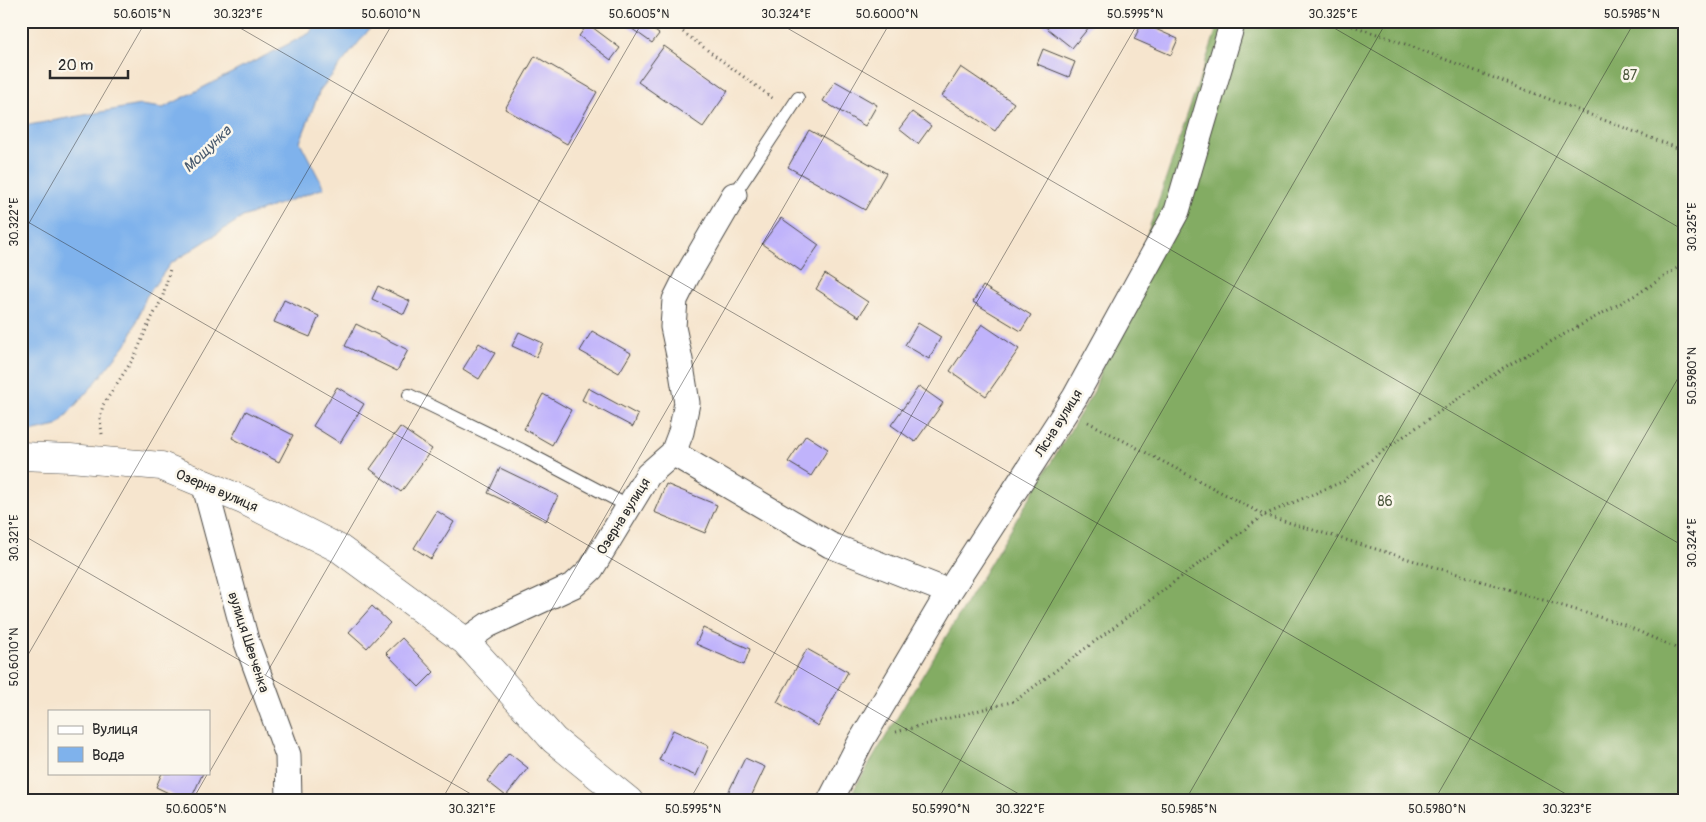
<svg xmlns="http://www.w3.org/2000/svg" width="1706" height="822" viewBox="0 0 1706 822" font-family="Pangolin,sans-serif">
<rect width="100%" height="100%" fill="#fbf7ec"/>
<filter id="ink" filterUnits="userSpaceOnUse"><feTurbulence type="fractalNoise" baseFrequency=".02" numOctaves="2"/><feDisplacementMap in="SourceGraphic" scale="10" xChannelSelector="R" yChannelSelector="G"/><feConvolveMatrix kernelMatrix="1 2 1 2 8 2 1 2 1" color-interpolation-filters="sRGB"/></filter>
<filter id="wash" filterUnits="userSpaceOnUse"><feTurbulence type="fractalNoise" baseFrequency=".0096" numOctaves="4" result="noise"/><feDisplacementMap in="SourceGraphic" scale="20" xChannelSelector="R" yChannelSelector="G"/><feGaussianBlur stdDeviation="1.12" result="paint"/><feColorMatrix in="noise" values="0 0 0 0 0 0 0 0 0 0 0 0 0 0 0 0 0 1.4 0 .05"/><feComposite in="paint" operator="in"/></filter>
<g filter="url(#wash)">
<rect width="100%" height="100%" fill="#f6e5ce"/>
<path fill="#83ac63" stroke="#576c47" d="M1194,21h491v780h-838l247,-410 122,-360z"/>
<path fill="#7fb2ec" stroke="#556e8c" d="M316,21h60l-56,69 -20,52 24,46 -81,29 -73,47 -24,33 -17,43 -34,43 -38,43 -36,8v-310l8,1 111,-20 23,3 147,-75z"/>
<g id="blocks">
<path fill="#c0b3fb" d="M621,21h20l18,13 -7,9z
M1038,21h56l-22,27z
M1142,23l36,16 -7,16 -37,-16z
M588,24l32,24 -9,12 -32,-24z
M664,46l64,45 -25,36 -65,-45z
M1043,49l32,13 -6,15 -32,-13z
M535,56l62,36 -30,52 -62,-35z
M961,67l53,36 -19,28 -53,-35z
M835,81l42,24 -12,21 -42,-25z
M912,112l19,14 -13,18 -19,-15z
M809,130l77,43 -21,37 -77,-43z
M781,218l38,27 -18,26 -39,-27z
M825,274l43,28 -9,15 -43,-28z
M378,286l32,15 -6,13 -32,-15z
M983,286l48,29 -10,16 -48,-29z
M284,300l35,16 -9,21 -36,-15z
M918,323l23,14 -12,22 -24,-14z
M356,324l52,26 -11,21 -52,-25z
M982,324l37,25 -33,47 -36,-25z
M592,331l39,22 -12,20 -39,-22z
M519,332l24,11 -7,14 -24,-11z
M479,343l16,10 -16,26 -16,-10z
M919,386l24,17 -28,39 -24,-17z
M337,387l27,17 -24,39 -27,-17z
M588,388l50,27 -5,12 -51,-27z
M543,394l28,16 -19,35 -28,-16z
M246,411l47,24 -14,27 -47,-24z
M400,427l32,22 -31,43 -31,-23z
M806,435l22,14 -17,27 -23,-14z
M500,468l58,28 -12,25 -58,-28z
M666,484l51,21 -12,28 -51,-21z
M437,511l17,11 -23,37 -17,-11z
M372,606l18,17 -23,25 -18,-16z
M703,628l47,21 -6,16 -48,-21z
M402,638l32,34 -15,15 -33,-34z
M807,649l41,23 -30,54 -41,-24z
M673,730l36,16 -13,30 -37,-16z
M509,753l19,15 -22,28 -19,-15z
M745,758l20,9 -16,34h-9l-13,-6z
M162,773h41l-13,28h-5l-29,-14z"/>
</g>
</g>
<g filter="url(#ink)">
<use href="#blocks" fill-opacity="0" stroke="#494743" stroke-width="1"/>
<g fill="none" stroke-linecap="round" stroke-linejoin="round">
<defs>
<path id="service" d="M734,195l64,-97
M409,395l113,55 106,56"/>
<path id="minor" d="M673,453l157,92 119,47
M204,483l42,157 42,115 1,46
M465,641l23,-16 86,-40 17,-16 57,-94 25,-22 8,-21 6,-29 -7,-43 -7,-33 2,-27 12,-24 47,-81
M830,801l31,-60 88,-149 126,-195 102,-186 56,-190"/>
<path id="tertiary" d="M21,456l49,2 91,8 82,34 97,49 125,92 89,99 75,61"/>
</defs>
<use href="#service" stroke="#494743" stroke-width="14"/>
<use href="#minor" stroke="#494743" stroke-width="27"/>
<use href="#tertiary" stroke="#494743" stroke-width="29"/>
<path stroke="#494743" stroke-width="3" stroke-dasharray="1 4" stroke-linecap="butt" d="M1338,21l54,18 293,112
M683,32l92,68
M1088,422l176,93 358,109 63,28
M102,434l-2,-15 3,-14 32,-49 13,-31 14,-26 8,-30
M896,732l119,-31 249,-186 80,-34 44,-34 115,-79 136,-75 46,-30"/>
<use href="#service" stroke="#fff" stroke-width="12"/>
<use href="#minor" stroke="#fff" stroke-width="25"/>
<use href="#tertiary" stroke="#fff" stroke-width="28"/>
</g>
</g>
<path fill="none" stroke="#2b2b2b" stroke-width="1" stroke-opacity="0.45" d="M228,21l1350,780M775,21l910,526M1322,21l363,210M21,218l1010,583M21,237l125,-216M21,534l462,267M21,667l373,-646M209,773l434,-752M192,801l16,-28M441,801l450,-780M689,801l450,-780M937,801l450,-780M1185,801l450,-780M1434,801l251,-435M1682,801l3,-5"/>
<g text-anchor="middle" stroke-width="5" stroke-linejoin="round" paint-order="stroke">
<g font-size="14" fill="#4f5a40" stroke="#fbf7ec">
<text x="1630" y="80">87</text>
<text x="1385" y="506">86</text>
</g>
<g font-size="14" fill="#2b2b2b" stroke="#fbf7ec">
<text transform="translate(1058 423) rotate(-58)" y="5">Лісна вулиця</text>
<text transform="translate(217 490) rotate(23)" y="5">Озерна вулиця</text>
<text transform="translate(623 516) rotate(-58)" y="5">Озерна вулиця</text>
<text transform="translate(249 642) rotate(72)" y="5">вулиця Шевченка</text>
</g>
<g font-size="15" font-style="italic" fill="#485a6f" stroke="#fbf7ec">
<text transform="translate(207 149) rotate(-44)" y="5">Мощунка</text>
</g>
</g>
<rect width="1706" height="822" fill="none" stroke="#fbf7ec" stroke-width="55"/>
<rect x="48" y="710" width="162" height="65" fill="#fbf7ec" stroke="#a8a59f"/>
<rect x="58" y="726" width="25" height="8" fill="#ffffff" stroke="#a8a59f"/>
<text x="92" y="734" font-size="15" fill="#2b2b2b">Вулиця</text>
<rect x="58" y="747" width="25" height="15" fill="#7fb2ec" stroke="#a8a59f"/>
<text x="92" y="760" font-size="15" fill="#2b2b2b">Вода</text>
<path d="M50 70v8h78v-8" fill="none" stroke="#2b2b2b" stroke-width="2.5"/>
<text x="58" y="70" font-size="15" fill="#2b2b2b" stroke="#fbf7ec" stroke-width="4" paint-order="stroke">20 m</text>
<rect x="28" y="28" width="1650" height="766" fill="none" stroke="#2b2b2b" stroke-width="2"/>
<g font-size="12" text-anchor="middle" fill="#2b2b2b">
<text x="142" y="18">50.6015°N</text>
<text x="238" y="18">30.323°E</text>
<text x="391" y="18">50.6010°N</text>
<text x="639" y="18">50.6005°N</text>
<text x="786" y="18">30.324°E</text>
<text x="887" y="18">50.6000°N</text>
<text x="1135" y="18">50.5995°N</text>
<text x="1333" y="18">30.325°E</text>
<text x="1632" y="18">50.5985°N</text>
<text transform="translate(14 222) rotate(-90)" y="4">30.322°E</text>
<text transform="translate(1692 227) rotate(-90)" y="4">30.325°E</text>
<text transform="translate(1692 376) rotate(-90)" y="4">50.5980°N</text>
<text transform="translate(14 538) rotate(-90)" y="4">30.321°E</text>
<text transform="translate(1692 543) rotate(-90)" y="4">30.324°E</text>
<text transform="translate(14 657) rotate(-90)" y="4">50.6010°N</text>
<text x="196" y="813">50.6005°N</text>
<text x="472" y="813">30.321°E</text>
<text x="693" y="813">50.5995°N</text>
<text x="941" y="813">50.5990°N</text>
<text x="1020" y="813">30.322°E</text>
<text x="1189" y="813">50.5985°N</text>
<text x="1437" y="813">50.5980°N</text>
<text x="1567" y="813">30.323°E</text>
</g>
</svg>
